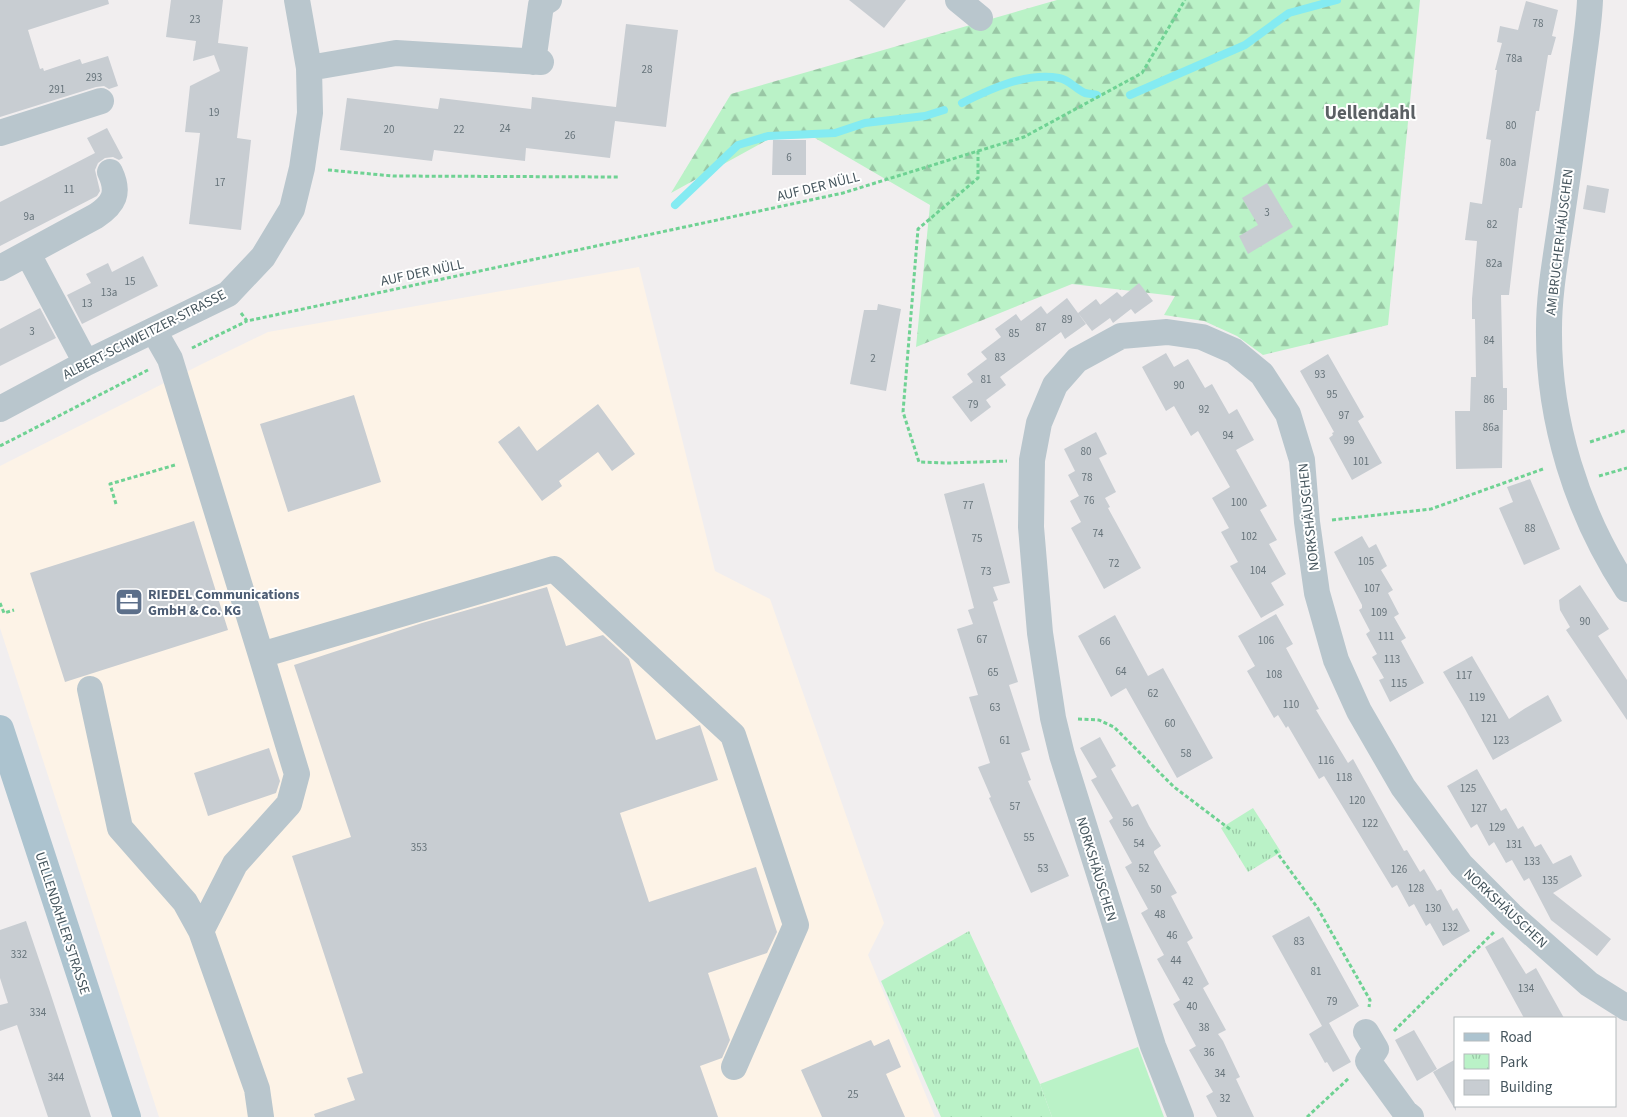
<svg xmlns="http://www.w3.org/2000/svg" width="1627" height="1117" viewBox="0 0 1627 1117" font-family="'Source Sans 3',sans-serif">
<defs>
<pattern id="forest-firs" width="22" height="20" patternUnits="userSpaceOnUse" patternTransform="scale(1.25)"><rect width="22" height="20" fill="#baf2c7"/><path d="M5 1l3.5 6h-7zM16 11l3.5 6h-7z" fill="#99c7a5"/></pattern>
<pattern id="park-tufts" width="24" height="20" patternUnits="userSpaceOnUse" patternTransform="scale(1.25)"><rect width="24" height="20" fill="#baf2c7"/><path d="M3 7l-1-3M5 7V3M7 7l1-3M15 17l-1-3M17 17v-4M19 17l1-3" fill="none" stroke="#99c7a5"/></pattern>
</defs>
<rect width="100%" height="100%" fill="#f1eeef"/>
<path fill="#fdf3e7" d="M639,267l76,304 55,28 114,324 -16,32 67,162h-776l-159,-489v-162l202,-102 66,-32z"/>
<path fill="#baf2c7" d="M1138,1047l26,70h-112l-12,-33z"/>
<path fill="url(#forest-firs)" d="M1057,0h363l-32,325 -125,30 -26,-19 -33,-15 -40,-6 11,-19 -103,-12 -156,63 14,-142 -115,-67 -46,1 -98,54 60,-99z"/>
<path fill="url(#park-tufts)" d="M1253,808l28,44 -33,20 -27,-44z
M969,931l71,153 12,33h-111l-60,-136z"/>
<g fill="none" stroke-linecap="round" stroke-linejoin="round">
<path stroke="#84ebf2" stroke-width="8" d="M1130,95l115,-50 44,-32 48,-13
M962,103c28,-14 64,-31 97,-25 11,2 16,11 26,15 4,1 9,1 12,2
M675,205l63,-60 30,-9 67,-3 30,-10 60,-7 19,-6"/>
</g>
<path fill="#c8cdd2" d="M0,0h108l1,4 -81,26 12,39 3,-1 1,3 36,-12 2,5 26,-8 10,30 -9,3 -5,-3 -8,1 -96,30z
M171,0h52l-5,43 30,4 -11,91 14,2 -10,90 -52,-6 11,-91 -15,-1 5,-46 30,-15 -6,-16 -21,6 3,-20 -30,-4z
M849,0h57l-22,28z
M1526,1l32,9 -6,26 4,1 -5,18h-3l-9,56h-3l-14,97h-3l-10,87h-8l2,93h4v22h-4l-1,58 -46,1 -1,-58h15l1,-34h5l-1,-58h-3v-20l5,-58 -12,-1 5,-38 12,2 9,-64 -5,-1 11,-69h-2l7,-27 -5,-1 3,-16 18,4z
M626,24l52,6 -12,97 -51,-6 -5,37 -84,-10 -1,13 -91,-11 -2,11 -92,-11 7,-52 91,11 2,-11 91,11 1,-12 84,10z
M107,128l16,30 -4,2 -6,-3 -8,1 -7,5 -3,7 5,21 -3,5 -97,50v-44l95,-49 -8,-15z
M773,140h33v35h-34z
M1267,183l26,44 -45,27 -9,-18 19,-11 -16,-27z
M1587,185l22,4 -4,24 -22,-4z
M143,256l15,30 -76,38 -15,-29 24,-12 -5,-9 22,-11 4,9z
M1139,283l14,18 -18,13 -4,-5 -18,14 -3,-5 -18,13 -14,-18 18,-14 9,12 -5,-6 17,-13 5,5z
M1067,298l19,26 -21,15 -4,-7 -61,45 6,8 -20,15 5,7 -20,15 -19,-25 21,-15 -6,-8 20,-15 -6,-7 20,-15 -6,-8 21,-15 5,7 20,-15 6,8z
M878,304l23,5 -15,82 -36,-7 14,-74h13z
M40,308l16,30 -56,28v-37z
M1166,353l8,14 14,-8 17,29 7,-4 17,30 8,-5 17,31 -18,10 31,56 -7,4 17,30 -8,4 17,30 -15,9 13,22 -23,13 -31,-52 8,-4 -17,-30 8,-4 -17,-30 18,-11 -32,-56 -7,5 -17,-30 -8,5 -24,-44z
M1328,354l36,63 -6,4 24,42 -30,17 -23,-42 4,-3 -1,-2 2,-1 -34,-61z
M354,395l27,87 -93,30 -28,-88z
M598,404l37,50 -23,17 -14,-19 -39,29 3,5 -20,15 -44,-59 21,-16 18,25z
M1096,432l11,22 -8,4 17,34 -11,6 5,9 -2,1 33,60 -37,21 -33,-61 10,-6 -11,-21 9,-5 -11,-21 7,-4 -11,-22z
M1530,479l30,70 -36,16 -25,-57 14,-6 -6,-15z
M984,483l26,100 -17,4 5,13 -5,2 25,80 -9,3 21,65 -9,3 10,27 -3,1 41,95 -38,17 -42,-95 2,-1 -13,-30 12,-4 -21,-66 9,-2 -21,-66 16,-5 -5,-14 6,-2 -30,-114z
M194,521l34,109 -163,52 -35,-109z
M1362,536l7,12 7,-4 11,22 -6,4 12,20 -5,3 11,21 -5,3 12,21 -5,3 23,42 -34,19 -11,-22 5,-2 -12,-21 5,-3 -11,-20 4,-3 -11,-21 3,-2v-3l-28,-53z
M1580,585l29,44 -11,7 29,44v40l-61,-90 4,-3 -10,-17 -1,-10z
M547,587l19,59 37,-11 26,24 27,81 44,-15 18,55 -98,33 29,89 107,-35 21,65 -10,21 -59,20 22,67 -8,18 -22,8 18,51h-403l-1,-3 41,-14 -8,-22 16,-5 -71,-217 59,-19 -57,-172 128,-42z
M1276,614l17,30 -7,4 33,61 -3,1 32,53 5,-4 51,92 3,-1 13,22 4,-3 13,22 4,-2 12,22 4,-3 13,23 -27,15 -13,-23 -4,3 -12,-22 -5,3 -12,-22 -5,3 -68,-112 -5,3 -31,-53 -2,2 -8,-13 -4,3 -27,-47 8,-5 -17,-30z
M1115,615l33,61 15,-8 50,90 -36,20 -51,-90 -15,9 -33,-61z
M1472,656l37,63 15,-10 24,-14 14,26 -69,39 -28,-51 -22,-37z
M1100,737l16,29 -5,3 21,38 6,-3 11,22 12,20 -7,5v2l23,40 -6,3 22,42 -6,4 22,42 -6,4 23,42 -8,4 5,7 17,36 -4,2 18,38h-37l-11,-21 7,-4 -24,-42 7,-4 -23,-42 7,-4 -23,-41 7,-4 -23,-42 7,-4 -23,-42 7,-4 -23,-42 4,-3 -22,-38 6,-3 -17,-29z
M269,748l11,33 -4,12 -68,23 -14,-43z
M1477,769l24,42 5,-3 12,21 5,-3 12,21 6,-3 12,20 18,-9 11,21 -29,17 58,46 -14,17 -46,-36 -22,-42 -5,3 -12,-21 -6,3 -12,-21 -5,4 -12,-22 -6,4 -24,-42z
M1309,916l50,90 -30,17 22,39 -18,10 -6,-10 -2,1 -16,-29 13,-8 -50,-90z
M26,921l23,68 42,128h-43l-31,-92 -17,6v-26l8,-2 -8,-25v-48z
M1503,937l23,37 10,-6 28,50h-40l-39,-71z
M1414,1030l23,39 -20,12 -22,-41z
M889,1039l12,28 -15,7 19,43h-83l-21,-47 70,-30 3,6z
M1456,1059v52l-23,-39z"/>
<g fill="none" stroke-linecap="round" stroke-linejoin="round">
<path stroke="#6fd293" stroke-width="3" stroke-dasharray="4 2.5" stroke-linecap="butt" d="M978,151l46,-14 118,-64 43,-73
M328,170l65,6 227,1
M241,313l6,8 596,-128 135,-42v27l-60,51 -15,183 16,50 29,1 59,-2
M192,348l55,-27
M1590,442l37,-12
M0,446l148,-76
M1599,476l28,-8
M116,504l-6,-20 65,-19
M1332,520l99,-11 112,-40
M0,603l4,10 10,-3
M1078,719l21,1 15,7 60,60 57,43
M1275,850l42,57 53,93 -1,7
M1394,1031l100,-99
M1307,1117l42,-39"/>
<path stroke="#b9c6cd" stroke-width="26" d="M958,0l22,18
M1590,0c-1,24 -5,47 -8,71 -7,53 -14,105 -22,157 -5,34 -11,67 -11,101 -1,91 28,184 78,260
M533,62l8,-57 8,-5
M309,68l87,-15 145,9
M0,133l101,-32
M28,254l58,109
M0,268l96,-52c18,-12 24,-23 14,-44
M154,331l16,28 91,296
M0,409l86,-46 142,-69 35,-37 29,-48 10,-41 8,-55 -1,-45 -12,-68
M90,689l30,139 65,74 16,29 56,158 4,28
M201,931l34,-67 54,-60 8,-30 -36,-119 293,-86 179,166 63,190 -62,142
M1366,1032l10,17 -8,12 37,51 6,5
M1181,1117l-28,-71 -91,-291 -9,-37 -13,-85 -9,-106 1,-67 7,-37 16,-38 22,-25 44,-24 46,-4 35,5 32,14 28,23 26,40 14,46 5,62 10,71 19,67 23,51 44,76 58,78 50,50 78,69 38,24"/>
<path stroke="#acc3cf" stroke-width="28" d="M0,729l127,388"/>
</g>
<defs>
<symbol id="office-square" viewBox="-11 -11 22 22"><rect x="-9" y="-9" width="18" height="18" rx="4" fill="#5c6f8a" stroke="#fff"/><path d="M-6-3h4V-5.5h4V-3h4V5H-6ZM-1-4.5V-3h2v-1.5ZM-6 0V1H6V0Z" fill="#fff"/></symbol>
</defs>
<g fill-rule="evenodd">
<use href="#office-square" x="113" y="586" width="32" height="32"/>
</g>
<g text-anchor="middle" stroke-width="4" stroke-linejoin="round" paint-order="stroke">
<g font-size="11" fill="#66737a">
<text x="195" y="23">23</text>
<text x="1538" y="27">78</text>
<text x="1514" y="62">78a</text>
<text x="647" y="73">28</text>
<text x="94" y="81">293</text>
<text x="57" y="93">291</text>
<text x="214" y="116">19</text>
<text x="1511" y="129">80</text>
<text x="505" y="132">24</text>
<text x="389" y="133">20</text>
<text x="459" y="133">22</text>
<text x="570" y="139">26</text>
<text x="789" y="161">6</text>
<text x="1508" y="166">80a</text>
<text x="220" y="186">17</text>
<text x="69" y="193">11</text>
<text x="1267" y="216">3</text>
<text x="29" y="220">9a</text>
<text x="1492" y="228">82</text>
<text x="1494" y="267">82a</text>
<text x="130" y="285">15</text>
<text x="109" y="296">13a</text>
<text x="87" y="307">13</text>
<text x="1067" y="323">89</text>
<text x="1041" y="331">87</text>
<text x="32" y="335">3</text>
<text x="1014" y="337">85</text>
<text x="1489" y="344">84</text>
<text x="1000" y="361">83</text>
<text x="873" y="362">2</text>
<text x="1320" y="378">93</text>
<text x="986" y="383">81</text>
<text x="1179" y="389">90</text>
<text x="1332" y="398">95</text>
<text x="1489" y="403">86</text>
<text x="973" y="408">79</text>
<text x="1204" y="413">92</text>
<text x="1344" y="419">97</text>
<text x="1491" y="431">86a</text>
<text x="1228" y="439">94</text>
<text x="1349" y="444">99</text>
<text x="1086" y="455">80</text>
<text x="1361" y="465">101</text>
<text x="1087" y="481">78</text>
<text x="1089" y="504">76</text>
<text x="1239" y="506">100</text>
<text x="968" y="509">77</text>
<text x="1530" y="532">88</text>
<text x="1098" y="537">74</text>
<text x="1249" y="540">102</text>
<text x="977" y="542">75</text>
<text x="1366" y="565">105</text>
<text x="1114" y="567">72</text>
<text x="1258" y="574">104</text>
<text x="986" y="575">73</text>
<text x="1372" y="592">107</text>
<text x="1379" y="616">109</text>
<text x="1585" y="625">90</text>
<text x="1386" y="640">111</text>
<text x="982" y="643">67</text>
<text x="1266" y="644">106</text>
<text x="1105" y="645">66</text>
<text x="1392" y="663">113</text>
<text x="1121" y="675">64</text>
<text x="993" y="676">65</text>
<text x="1274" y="678">108</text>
<text x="1464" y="679">117</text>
<text x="1399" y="687">115</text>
<text x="1153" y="697">62</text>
<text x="1477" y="701">119</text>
<text x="1291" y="708">110</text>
<text x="995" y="711">63</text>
<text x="1489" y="722">121</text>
<text x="1170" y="727">60</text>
<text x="1005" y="744">61</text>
<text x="1501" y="744">123</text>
<text x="1186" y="757">58</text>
<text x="1326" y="764">116</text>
<text x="1344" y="781">118</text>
<text x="1468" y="792">125</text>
<text x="1357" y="804">120</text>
<text x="1015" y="810">57</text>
<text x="1479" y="812">127</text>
<text x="1128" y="826">56</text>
<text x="1370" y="827">122</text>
<text x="1497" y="831">129</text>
<text x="1029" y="841">55</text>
<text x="1139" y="847">54</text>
<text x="1514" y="848">131</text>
<text x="419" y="851">353</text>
<text x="1532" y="865">133</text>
<text x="1043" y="872">53</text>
<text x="1144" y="872">52</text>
<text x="1399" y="873">126</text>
<text x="1550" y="884">135</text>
<text x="1416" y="892">128</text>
<text x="1156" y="893">50</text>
<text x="1433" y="912">130</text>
<text x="1160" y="918">48</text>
<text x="1450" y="931">132</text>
<text x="1172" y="939">46</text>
<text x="1299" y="945">83</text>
<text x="19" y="958">332</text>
<text x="1176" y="964">44</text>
<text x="1316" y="975">81</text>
<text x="1188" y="985">42</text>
<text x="1526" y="992">134</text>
<text x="1332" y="1005">79</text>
<text x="1192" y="1010">40</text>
<text x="38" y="1016">334</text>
<text x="1204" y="1031">38</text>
<text x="1209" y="1056">36</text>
<text x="1220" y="1077">34</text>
<text x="56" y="1081">344</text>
<text x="853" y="1098">25</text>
<text x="1225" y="1102">32</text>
</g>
<g font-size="14" fill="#45555d" stroke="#fff">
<text transform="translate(818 186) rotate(-14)" y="5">AUF DER NÜLL</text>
<text transform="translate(1559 242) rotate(-83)" y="5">AM BRUCHER HÄUSCHEN</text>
<text transform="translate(422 272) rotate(-12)" y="5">AUF DER NÜLL</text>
<text transform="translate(144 334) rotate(-27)" y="5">ALBERT-SCHWEITZER-STRASSE</text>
<text transform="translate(1308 517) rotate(-96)" y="5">NORKSHÄUSCHEN</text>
<text transform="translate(1097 869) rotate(73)" y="5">NORKSHÄUSCHEN</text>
<text transform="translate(1506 908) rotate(43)" y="5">NORKSHÄUSCHEN</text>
<text transform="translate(63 923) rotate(72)" y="5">UELLENDAHLER STRASSE</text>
</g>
<g font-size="14" font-weight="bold" fill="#4e5e75" stroke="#fff" text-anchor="start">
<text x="148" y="599">RIEDEL Communications<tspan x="148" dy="16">GmbH &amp; Co. KG</tspan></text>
</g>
<g font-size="19" font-weight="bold" fill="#5b6064" stroke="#fff">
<text x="1370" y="119">Uellendahl</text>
</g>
</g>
<rect x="1454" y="1017" width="162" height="90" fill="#ffffff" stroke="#b5bbbe"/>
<rect x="1464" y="1033" width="25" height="8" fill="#acc3cf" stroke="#b5bbbe"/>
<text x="1500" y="1042" font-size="15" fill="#45555d">Road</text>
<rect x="1464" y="1054" width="25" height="15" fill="url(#park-tufts)" stroke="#b5bbbe"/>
<text x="1500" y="1067" font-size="15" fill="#45555d">Park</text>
<rect x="1464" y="1080" width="25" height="15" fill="#c8cdd2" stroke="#b5bbbe"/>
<text x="1500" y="1092" font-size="15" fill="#45555d">Building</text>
</svg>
